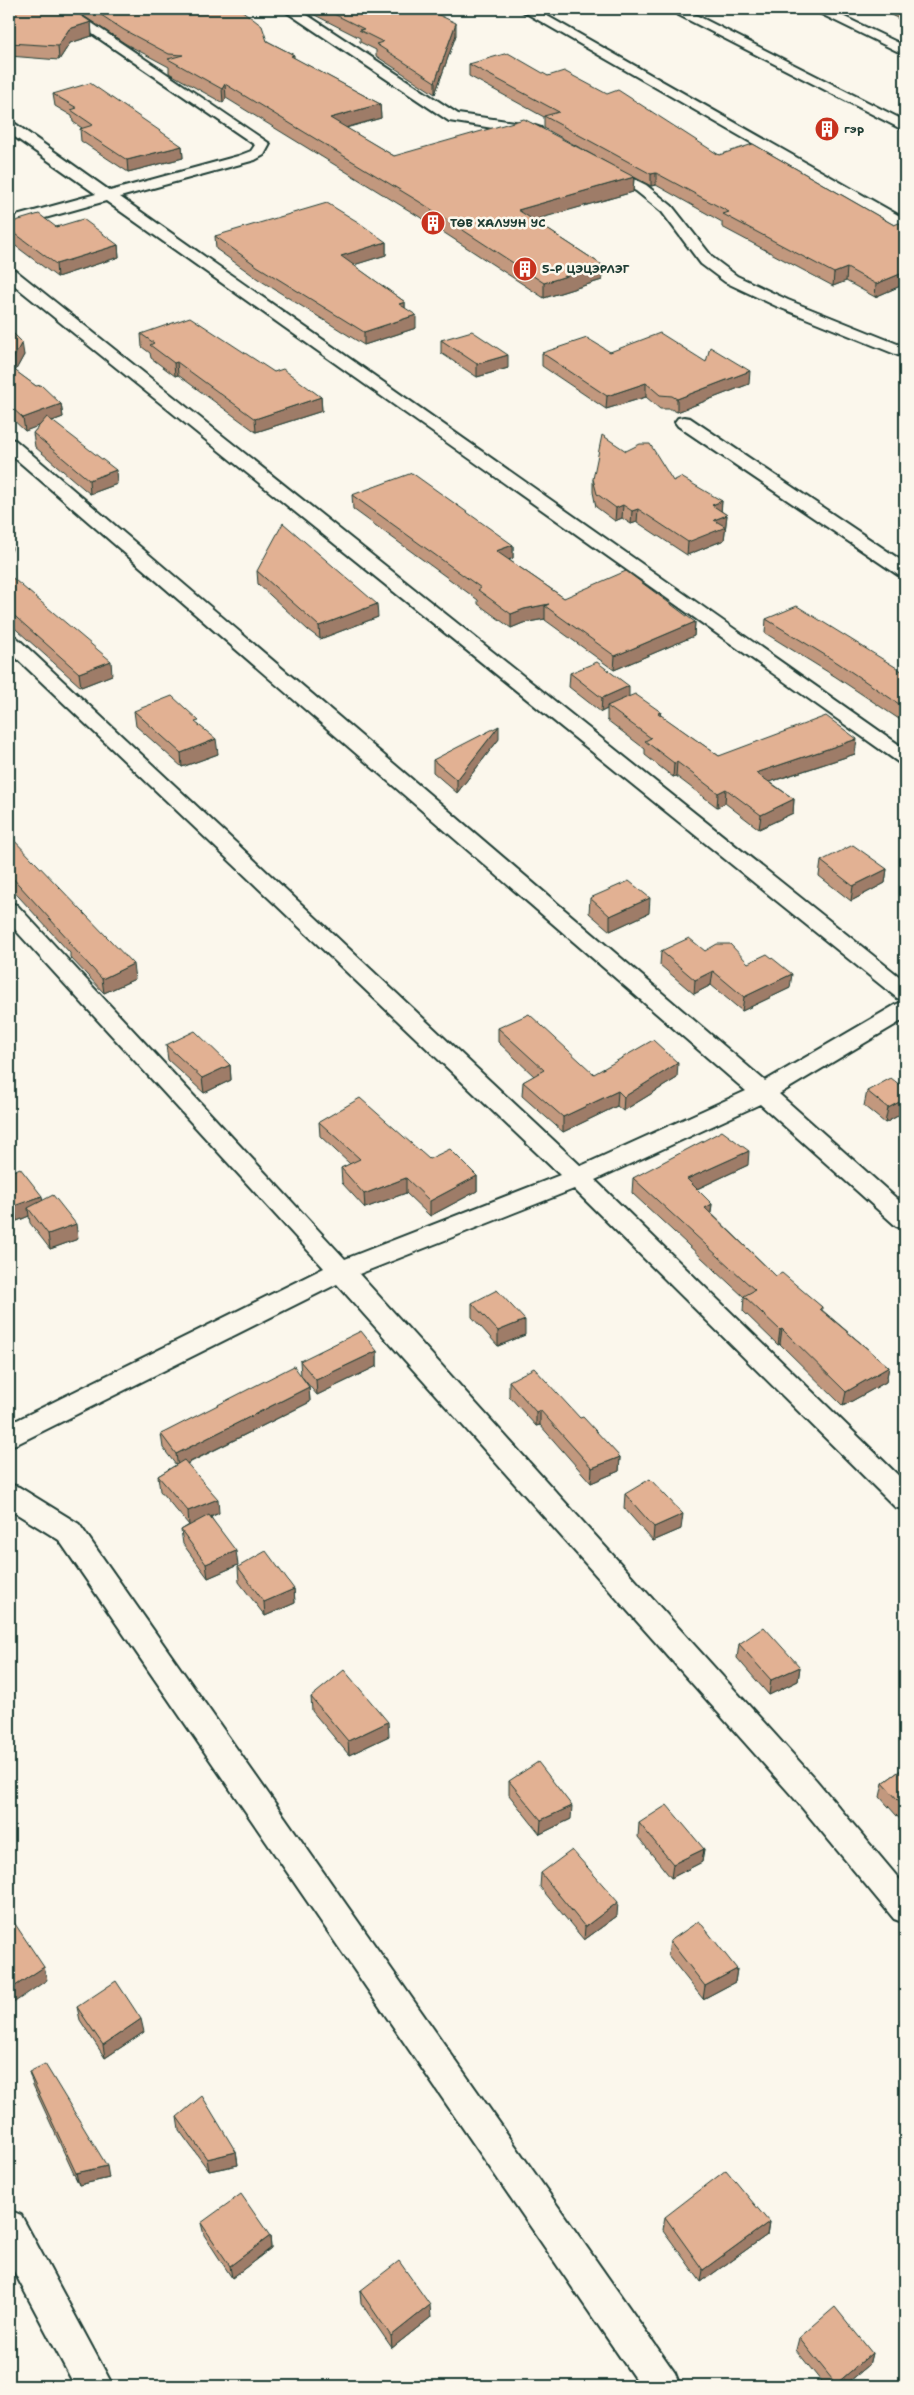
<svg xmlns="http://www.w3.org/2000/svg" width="914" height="2395" viewBox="0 0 914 2395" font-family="'Shantell Sans',sans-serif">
<rect width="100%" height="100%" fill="#fbf7ec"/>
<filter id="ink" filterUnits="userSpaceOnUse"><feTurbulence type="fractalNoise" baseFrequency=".02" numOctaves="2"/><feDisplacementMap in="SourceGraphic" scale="10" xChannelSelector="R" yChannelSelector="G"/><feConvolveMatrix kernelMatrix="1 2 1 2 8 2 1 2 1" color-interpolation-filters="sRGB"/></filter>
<g filter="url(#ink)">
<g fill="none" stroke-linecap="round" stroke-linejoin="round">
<defs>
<path id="street" d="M56,9h15l199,135 -6,11 -9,5 -135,37 785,552v15l-7,-2 -792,-561 -97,27v-10l87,-24 -87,-61v-11l5,1 96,68 128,-35 13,-5 4,-6z
M282,9h16l160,105 71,10 12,4 2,3 -7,4 -87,-14z
M519,9h16l370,210v11l-5,-2z
M667,9h17l221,112v10z
M811,9h17l77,37v9z
M604,164l42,21 26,21 41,52 24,18 51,24 117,47v11l-129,-52 -51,-24 -24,-18 -39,-52 -26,-21 -37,-20 -2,-3z
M9,268l6,2 890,711v19l-8,-2 -888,-717z
M684,417l6,1 215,145v14l-7,-2 -220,-149 -3,-4 3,-4z
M9,439l6,1 750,641 132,-77 8,-3v18l-126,75 126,112v23l-9,-3 -136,-122 -165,76 310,302v28l-10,-3 -321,-318 -215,85 457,506 89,106v37l-11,-4 -100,-121 -457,-514 -318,159 -10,3v-22l315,-156 -315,-345v-20l8,2 328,354 215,-84 -551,-524v-16l7,2 565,529 165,-75 -737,-638z
M9,1484l10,3 60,37 596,849 5,13h-40l-581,-846 -50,-31z
M9,2210l12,5 92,171h-38l-66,-124z"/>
</defs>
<use href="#street" stroke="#1f3d34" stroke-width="4"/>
<use href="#street" fill="#fbf7ec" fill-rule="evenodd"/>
</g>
<path fill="#c2987e" stroke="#1f3d34" d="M9,9l82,13 1,14 -22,7 -11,17 -50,-4z
M73,9h167l27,32 27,14v3l86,46 1,14 -35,10 48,28 233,18 -83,-46v-11l-75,-41v-12l79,12 171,79 175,70 11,1v58l-30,13 -29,-16 -13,5 -111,-59v-5l-66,-37 -5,1 -17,-9 -1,15 -100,28 69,45v15l-58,18 -121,-79 -197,-121 -3,5 -54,-30v-6l-43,-23z
M303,9h149l-17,4 21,22 -21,59 -59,-38v-6l-16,-8v-4z
M879,9h26v13z
M53,94l129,52 1,12 -55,14 -47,-31 -1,-12 2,-1 -9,-6 -1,-6 -17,-10z
M9,223l47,4 62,18 1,12 -62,20 -48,-36z
M215,236l171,6v13l-33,10 52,37v6l11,20 -52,17 -106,-66 -42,-30z
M9,329l15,26 -9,16 46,33 2,13 -11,4 65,63 -27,10 -55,-47 -2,-14 7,-8 -15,6 -16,-15z
M141,334l133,38 47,25 1,14 -66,21 -78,-57 -3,1 -24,-18 -1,-5 -8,-6z
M441,340l67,28 -31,9 -36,-24z
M610,352l96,10 43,22 -72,28 -6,-3h-11l-14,-12 -40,12 -64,-43v-13z
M626,451l47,30 49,20 -1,10 6,4 -3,25 -37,15 -50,-33 -6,2 -9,-6 -7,3 -19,-14 -3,-15v-13z
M352,495l161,50v13l-4,2 55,38 131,24 -1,14 -80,34 -69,-50v-1l-22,4 -12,5 -33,-24v-4l-125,-91z
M257,571l121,46 -58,22 -12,-9 -50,-46z
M9,575l103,100 -31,12 -72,-64z
M766,619l139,54v50l-69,-46 -71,-44z
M570,673l59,24 32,15 -1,3 59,41 136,-2 -85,28 24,17 -1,14 -34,16 -34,-26 -8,4 -41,-31 -3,1 -28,-22v-6l-38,-29v-11l-6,3 -32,-25z
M134,711l65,14 19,29 -36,13 -46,-41z
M499,739l-42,54 -24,-21v-12z
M9,835l126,144 -31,14 -34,-36v-4l-61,-67z
M821,861l66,8 -2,14 -34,18 -32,-25z
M590,898l59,15 -39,18 -21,-18z
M661,951h44l43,12 42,25 -48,23 -31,-26 -17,9 -34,-29z
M498,1028l96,46 83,4 -54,33 -6,-5 -54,26 -41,-36 1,-14 11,-6 -36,-34z
M166,1045l64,20 1,15 -27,13 -36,-33z
M905,1089v23l-20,11 -21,-17 3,-15z
M319,1122l158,54v15l-47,25 -24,-23 -41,15 -23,-25 -1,-15 9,-4 -30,-28z
M748,1165l-51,24 15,15 -1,9 65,63 46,31v3l67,57 -3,15 -43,24 -63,-62 -2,1 -35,-34 1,-14 -112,-104 1,-15z
M9,1173l69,66 -28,10 -20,-26 -1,-7 -12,5 -8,-11z
M472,1303l53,32 -27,11 -26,-29z
M377,1351v15l-60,29 -15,-18 7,10 1,15 -123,62 32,49 -8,4 27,48 -30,13 -25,-34 -2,-14 8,-5 -29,-34 -2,-15 18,-11 -13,-17 -2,-14 140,-58 -1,-15z
M509,1381l71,37 40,39 -1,14 -28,12 -51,-58 -4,1 -27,-30z
M625,1494l56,35 -28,12 -29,-33z
M238,1567l56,22 1,14 -30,13 -26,-34z
M739,1644l61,23 -2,14 -29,14 -32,-37z
M311,1697l78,39 -40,19 -37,-44z
M905,1767v58l-25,-28 3,-14z
M509,1781l62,38 -31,15 -31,-39z
M639,1823l65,26 -2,13 -31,16 -33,-41z
M541,1873l76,43 -33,24 -44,-53z
M670,1941l67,28 -2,13 -32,17 -35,-44z
M77,2007l67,25 -39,26 -25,-38z
M29,2072l80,106 -30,7 -46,-100z
M177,2117l59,35 2,13 -29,6 -30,-41z
M665,2217l104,5 -2,13 -66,47 -38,-52z
M201,2223l69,13 1,12 -39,30 -28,-43z
M360,2291l71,26 -39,31 -31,-45z
M799,2338l73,15 -3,12 -25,21h-19l-29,-36z"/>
<path fill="#9e7c67" stroke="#1f3d34" d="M420,9h32l-32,8z
M91,22l1,14 -22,7 -11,17 -1,-14 11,-17z
M456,23v12l-21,59v-12z
M225,84l1,14 -3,5 -1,-14z
M380,104l1,14 -51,14v-14z
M182,146l1,12 -55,14 -1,-12z
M656,173v12l-5,1v-12z
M634,177l-1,15 -116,33 1,-15z
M386,242v13l-45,14v-13z
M118,245l1,12 -62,20 -1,-13z
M602,265v15l-58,18v-15z
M847,268l-1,13 -13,5 1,-13z
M905,272v12l-30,13 1,-13z
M405,302v13l-6,-11z
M416,315v13l-52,17v-13z
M22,342l2,13 -13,24 -2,-13z
M508,355v13l-31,9v-13z
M177,362l1,13 -3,1 -1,-13z
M750,371l-1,13 -72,28v-13z
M646,383v14l-40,12 1,-13z
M321,397l1,14 -66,21 -1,-13z
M61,404l2,13 -38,14 -2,-13z
M116,470l1,14 -27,10 -1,-14z
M722,501l-1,13 -9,-9z
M623,505l-1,13 -7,3 1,-13z
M638,509l-1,13 -6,2 1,-13z
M727,515l-3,25 -37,15 1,-13 26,-22z
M10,536l2,13 -3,6v-17z
M513,545v13l-17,7v-14z
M377,604l1,13 -58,22 -1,-13z
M549,604l-4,2v13l-22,4 -12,5v-14l13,-5z
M695,622l-1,14 -80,34 1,-14z
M111,661l1,14 -31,12 -2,-14z
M629,686v15l-22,5v3l-6,3 1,-14z
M499,726v13l-42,54v-13z
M216,739l2,15 -36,13 -1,-14z
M857,739l-2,15 -101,33 2,-14z
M677,762l-1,14 -3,1 1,-14z
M726,789l-1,14 -8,4 1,-14z
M794,799l-1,14 -34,16 2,-14z
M887,869l-2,14 -34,18 2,-15z
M650,898l-1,15 -39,18v-15z
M133,964l2,15 -31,14 -2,-14z
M713,971l-2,14 -17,9 1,-14z
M792,974l-2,14 -48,23 2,-14z
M678,1063l-1,15 -54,33 1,-14z
M230,1065l1,15 -27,13 -2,-15z
M618,1091l-1,15 -54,26v-15z
M905,1099v13l-20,11 3,-15z
M749,1151l-1,14 -62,29 1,-15z
M477,1176v15l-47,25v-15z
M406,1178v15l-41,15 -1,-14z
M42,1196l2,15 -16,-3 1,8 -12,5 -3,-15z
M712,1204l-2,15 -5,-11z
M76,1224l2,15 -28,10 -2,-15z
M525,1320v15l-27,11v-15z
M782,1329l-2,15 -2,1 2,-15z
M377,1351v15l-60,29 -1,-15z
M889,1367l-3,15 -43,24 3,-14z
M309,1387l1,15 -132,66 -2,-14z
M540,1410v15l-4,1v-14z
M620,1457l-1,14 -28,12 1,-15z
M218,1499l1,14 -30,13 -1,-15z
M683,1514l-2,15 -28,12 1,-14z
M236,1551l2,14 -30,13 -2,-14z
M294,1589l1,14 -30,13 -1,-14z
M800,1667l-2,14 -29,14 2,-15z
M388,1722l1,14 -40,19 -1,-14z
M572,1806l-1,13 -31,15 1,-14z
M704,1849l-2,13 -31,16 2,-14z
M618,1902l-1,14 -33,24 1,-13z
M44,1967l3,13 -38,26v-16z
M737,1969l-2,13 -32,17 2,-13z
M141,2019l3,13 -39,26 -2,-13z
M236,2152l2,13 -29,6 -2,-12z
M107,2166l2,12 -30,7 -3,-12z
M769,2222l-2,13 -66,47 2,-12z
M270,2236l1,12 -39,30 -2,-12z
M430,2305l1,12 -39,31 -1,-12z
M872,2353l-3,12 -25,21h-8v-2z"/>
<path fill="#e2b193" stroke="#1f3d34" d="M9,9h62l20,13 -22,7 -11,17 -49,-3z
M92,9h148l22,17 5,15 27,14 -3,1 89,48 -50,14 64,38 130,-37 110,58 -116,33 84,55 -58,18 -121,-79 -198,-120 -3,5 -54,-30 15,-4 -14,-1 -45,-24z
M324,9h102l30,14 -21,59 -59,-38 7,-2 -24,-12 5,-1z
M508,53l40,23 16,-5 43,23 11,-4 101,65 34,-11 141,81 5,-2 6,3v46l-29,12 -29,-16 -13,5 -111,-59 6,-2 -73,-39 -5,1 -107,-58 15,-4 -90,-48z
M90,83l92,63 -55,14 -47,-31 13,-4 -22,-15 6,-2 -24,-14z
M327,203l31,19 28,20 -45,14 64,46 -6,2 17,11 -52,17 -107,-66 -42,-30z
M39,214l17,13 27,-8 35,26 -62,19 -47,-35v-6z
M190,317l84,55 9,-3 38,28 -66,22 -78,-57 -3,1 -24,-18 4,-2 -13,-9z
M9,329l13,13 -13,24 27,20 5,-1 20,19 -38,14 -14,-13z
M472,331l36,24 -31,9 -36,-24z
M660,333l46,29 4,-15 40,24 -73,28 -5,-3 -12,-1 -14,-12 -39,13 -65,-43 45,-15 23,14z
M47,417l69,53 -27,10 -56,-47z
M602,435l24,16 14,-7h10l23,37 8,-4 41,24 -10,4 15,10 -13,5 12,7 -38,15 -50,-33 -6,2 -9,-6 -7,3 -19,-14 -4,-15z
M412,473l101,72 -17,6 68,47 62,-27 69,51 -80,34 -70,-50 4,-2 -25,5 -13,5 -33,-24 3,-2 -129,-93z
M283,523l94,81 -58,22 -11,-10 -51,-45z
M9,575l102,86 -32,12 -70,-62z
M797,606l108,67v35l-67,-45 -72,-44z
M597,662l32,24 -27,12 -32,-25z
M635,694l26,18 -3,1 61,43 107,-40 31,23 -101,34 38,26 -33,16 -35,-26 -8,4 -41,-31 -3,1 -29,-22 6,-3 -44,-32z
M172,696l27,25 -4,1 21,17 -35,14 -47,-42z
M499,726l-42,54 -24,-20z
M9,835l124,129 -31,15 -34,-37 2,-1 -61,-67z
M853,845l34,24 -34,17 -32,-25z
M629,881l21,17 -40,18 -20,-18z
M689,938l16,13 12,-7h13l18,19 19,-9 25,20 -48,23 -31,-26 -18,9 -34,-29z
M529,1014l65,60 59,-34 25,23 -54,34 -6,-6 -55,26 -40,-35 21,-12 -46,-42z
M195,1031l35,34 -28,13 -36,-33z
M891,1078l14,11v10l-17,9 -21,-17z
M360,1098l69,61 21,-10 27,27 -47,25 -24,-23 -42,16 -23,-26 19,-9 -41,-37z
M722,1131l27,20 -62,28 25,25 -7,4 71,68 6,-3 40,34 -2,2 69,58 -43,25 -64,-63 -2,1 -36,-34 11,-6 -122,-112z
M20,1168l22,28 -28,10 -5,-7v-26z
M53,1195l23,29 -28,10 -20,-26z
M497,1290l28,30 -27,11 -26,-28z
M361,1331l16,20 -61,29 -16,-19z
M294,1366l15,21 -133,67 -15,-20z
M534,1368l46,50 3,-1 37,40 -28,11 -52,-58 -4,2 -27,-31z
M184,1460l34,39 -30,12 -30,-35z
M650,1479l33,35 -29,13 -29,-33z
M209,1515l27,36 -30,13 -25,-34z
M266,1551l28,38 -30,13 -26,-35z
M764,1627l36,40 -29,13 -32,-36z
M344,1670l44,52 -40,19 -37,-44z
M538,1762l34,44 -31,14 -32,-39z
M905,1767v41l-22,-25z
M667,1805l37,44 -31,15 -34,-41z
M572,1850l46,52 -33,25 -44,-54z
M9,1915l35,52 -35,23z
M699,1921l38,48 -32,17 -35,-45z
M116,1981l25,38 -38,26 -26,-38z
M45,2064l62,102 -31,7 -47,-101z
M202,2096l34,56 -29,7 -30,-42z
M726,2170l43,52 -66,48 -38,-53z
M241,2194l29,42 -40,30 -29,-43z
M399,2261l31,44 -39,31 -31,-45z
M835,2307l37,46 -36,31 -37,-46z"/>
</g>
<defs>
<symbol id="building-disc" viewBox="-11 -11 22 22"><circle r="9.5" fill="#c8321e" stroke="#fbf7ec"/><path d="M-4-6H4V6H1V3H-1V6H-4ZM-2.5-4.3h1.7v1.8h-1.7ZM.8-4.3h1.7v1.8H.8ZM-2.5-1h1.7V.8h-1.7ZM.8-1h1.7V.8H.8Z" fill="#fff"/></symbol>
</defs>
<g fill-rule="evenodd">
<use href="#building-disc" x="813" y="115" width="28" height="28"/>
<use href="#building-disc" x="419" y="209" width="28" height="28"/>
<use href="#building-disc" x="511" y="255" width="28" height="28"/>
</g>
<g text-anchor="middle" stroke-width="5" stroke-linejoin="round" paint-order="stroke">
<g font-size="12" font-weight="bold" fill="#1f3d34" stroke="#fbf7ec" text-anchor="start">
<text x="844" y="133">гэр</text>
<text x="450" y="227">ТӨВ ХАЛУУН УС</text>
<text x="542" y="273">5-Р ЦЭЦЭРЛЭГ</text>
</g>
</g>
<rect width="914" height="2395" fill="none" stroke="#fbf7ec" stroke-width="30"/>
<rect x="15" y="15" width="884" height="2365" fill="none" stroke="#1f3d34" stroke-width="2" filter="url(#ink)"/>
</svg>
